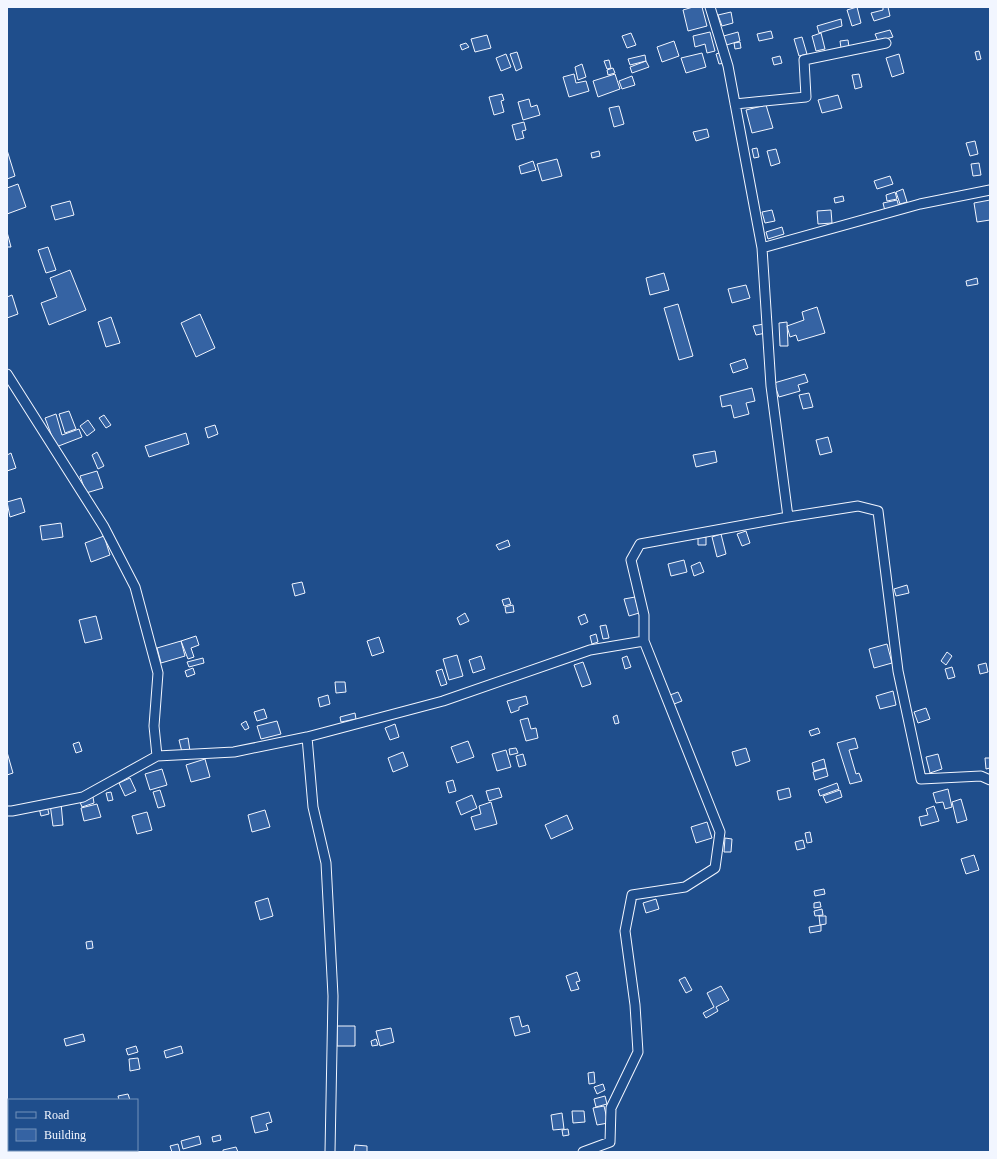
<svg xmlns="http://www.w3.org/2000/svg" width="997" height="1159" viewBox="0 0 997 1159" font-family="'Times New Roman',serif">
<rect width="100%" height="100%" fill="#1f4e8c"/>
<path fill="#3563a3" stroke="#f2f6ff" d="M693,7h9l5,19 -19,5 -5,-21z
M857,7l4,16 -9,3 -5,-16z
M883,7h5l2,9 -16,5 -3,-8 12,-3z
M731,12l2,11 -11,3 -4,-11z
M841,19l1,7 -23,7 -2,-7z
M890,30l3,7 -15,4 -3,-7z
M771,31l2,7 -14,3 -2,-7z
M710,32l5,19 -8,2 -2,-9 -10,3 -2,-11z
M738,32l2,9 -17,5 -3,-9z
M631,33l5,12 -9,3 -5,-12z
M821,33l4,16 -9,2 -4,-15z
M487,35l4,13 -16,4 -4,-13z
M802,37l5,17 -8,2 -5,-17z
M848,40l1,7 -8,1 -1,-7z
M674,41l5,15 -17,6 -5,-15z
M740,42l1,6 -6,1 -1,-6z
M466,43l3,4 -7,3 -2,-5z
M979,51l2,8 -4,1 -2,-8z
M517,52l5,16 -6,3 -6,-17z
M722,52l3,11 -6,1 -3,-10z
M702,53l4,14 -20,6 -5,-15z
M506,54l5,13 -10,4 -5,-13z
M899,54l5,19 -12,4 -6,-19z
M645,55l1,6 -16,4 -2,-6z
M780,56l2,7 -8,2 -2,-7z
M609,60l2,8 -4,1 -3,-8z
M646,61l3,6 -17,6 -2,-6z
M582,64l4,13 -8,3 -3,-13z
M613,68l2,5 -7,2 -1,-5z
M574,74l2,9 10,-2 3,10 -20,6 -6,-20z
M615,74l5,15 -22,8 -5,-16z
M859,74l3,13 -7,2 -3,-14z
M632,76l3,9 -13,4 -3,-8z
M502,94l2,6 -3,1 3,11 -10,3 -5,-18z
M838,95l4,13 -20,5 -4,-13z
M529,99l2,8 6,-2 3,10 -17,5 -5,-18z
M766,105l7,23 -21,5 -6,-23z
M619,106l5,18 -10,3 -5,-19z
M524,122l2,8 -4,1 2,7 -8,2 -4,-15z
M707,129l2,8 -13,4 -3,-9z
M975,141l3,13 -8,2 -4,-13z
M757,148l2,9 -5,1 -2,-9z
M776,149l4,14 -9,3 -4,-15z
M7,150l8,26 -8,3z
M599,151l1,5 -8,2 -1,-5z
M557,159l5,17 -20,5 -5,-17z
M533,161l3,9 -15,4 -2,-8z
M979,163l2,12 -8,1 -2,-12z
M890,176l3,8 -16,5 -3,-8z
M18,184l8,23 -19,7v-26z
M903,189l4,13 -7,2 -4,-12z
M895,192l2,7 -10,2 -1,-6z
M843,196l1,5 -9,2 -1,-5z
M897,200l2,7 -14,4 -2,-8z
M990,200v20l-13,2 -3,-19z
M70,201l4,14 -19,5 -4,-14z
M772,210l3,11 -10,2 -3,-11z
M831,210l1,13 -14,1 -1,-13z
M782,227l2,7 -16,5 -2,-7z
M7,232l4,15h-4z
M48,247l8,23 -10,3 -8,-23z
M70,270l16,40 -37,15 -8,-22 16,-6 -7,-19z
M664,273l5,17 -19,5 -4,-17z
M977,278l1,6 -11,2 -1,-5z
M746,285l4,13 -18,5 -4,-14z
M12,295l6,19 -11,4v-21z
M678,304l15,52 -14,4 -15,-52z
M817,307l8,26 -27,8 -2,-6 -6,2 -3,-11 17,-6 -2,-8z
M200,314l15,34 -19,9 -15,-34z
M111,317l9,26 -14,4 -8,-25z
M787,322l1,24h-8l-1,-23z
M764,324l2,9 -10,2 -3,-9z
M745,359l3,9 -15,5 -3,-9z
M805,374l3,8 -10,3 2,6 -21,6 -5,-14z
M752,388l3,13 -9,2 3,11 -15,4 -3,-13 -9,2 -2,-11z
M809,393l4,14 -10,2 -4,-14z
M69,411l7,18 -11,4 -6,-19z
M56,414l6,21 17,-6 3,8 -26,10 -11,-29z
M104,415l7,10 -5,3 -7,-10z
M88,420l7,10 -8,6 -7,-10z
M215,425l3,9 -10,4 -3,-10z
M186,433l3,11 -40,13 -4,-11z
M828,437l4,15 -12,3 -4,-15z
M715,451l2,11 -21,5 -3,-12z
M97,452l7,14 -6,3 -6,-14z
M11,453l5,15 -9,3v-16z
M97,471l6,17 -17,5 -6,-17z
M21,498l4,14 -15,5 -3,-15z
M61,523l2,14 -21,3 -2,-14z
M746,531l4,12 -8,3 -5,-12z
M721,534l5,20 -9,3 -5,-20z
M104,536l6,19 -19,7 -6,-19z
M706,537v8h-8v-7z
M508,540l2,6 -11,4 -3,-5z
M684,560l3,12 -16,4 -3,-12z
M700,562l4,10 -10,4 -3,-10z
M302,582l3,11 -10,3 -3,-12z
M907,585l2,8 -13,3 -2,-7z
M635,597l4,16 -10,3 -5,-17z
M509,598l2,6 -7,2 -2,-6z
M513,605l1,7 -8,1 -1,-6z
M465,613l4,8 -9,4 -3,-7z
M585,614l3,8 -7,3 -3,-8z
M96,616l6,23 -17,4 -6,-23z
M606,625l3,13 -6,1 -3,-13z
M596,634l2,8 -6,2 -2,-8z
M196,636l3,9 -8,3 3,9 -6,2 -7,-18z
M379,637l5,15 -12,4 -5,-15z
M181,641l4,15 -24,7 -4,-15z
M887,644l5,19 -18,5 -5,-19z
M947,652l5,4 -6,9 -5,-4z
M457,655l6,21 -14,4 -6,-21z
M481,656l4,13 -12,4 -4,-13z
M627,656l4,11 -6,2 -3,-11z
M203,658l1,5 -15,4 -2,-5z
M583,662l8,22 -9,3 -8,-22z
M986,663l2,9 -8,2 -2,-9z
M952,667l3,10 -7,2 -3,-10z
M193,668l2,6 -8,3 -2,-6z
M442,669l5,15 -6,2 -5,-15z
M335,682h10l1,10 -10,1z
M893,691l3,14 -16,4 -4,-13z
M678,692l4,9 -8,3 -4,-9z
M328,695l2,9 -10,3 -2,-9z
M526,696l2,8 -9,3v3l-8,3 -4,-12z
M926,708l4,11 -12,4 -4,-11z
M264,709l3,9 -10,3 -3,-9z
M355,713l1,6 -15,3 -1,-5z
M617,715l2,8 -4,1 -2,-7z
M528,718l3,11 5,-1 2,10 -12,3 -6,-21z
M246,721l3,7 -4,2 -4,-6z
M277,721l4,13 -20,5 -4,-13z
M395,724l4,13 -9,3 -5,-12z
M818,728l2,5 -9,3 -2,-5z
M188,738l2,13 -8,1 -3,-12z
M855,738l3,10 -9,2 7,24 3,-1 3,8 -12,3 -13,-41z
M468,741l6,16 -17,6 -6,-16z
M79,742l3,9 -6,2 -3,-9z
M516,748l2,5 -8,2 -1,-6z
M746,748l4,13 -14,5 -4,-14z
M506,750l5,17 -14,4 -5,-17z
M7,752l6,21 -6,2z
M403,752l5,14 -15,6 -5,-14z
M523,754l3,11 -7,2 -3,-11z
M938,754l4,15 -12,4 -4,-16z
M985,758h5v10l-4,1z
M205,759l5,18 -19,5 -5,-17z
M824,759l2,9 -12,3 -2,-8z
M826,768l2,8 -13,4 -2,-8z
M162,769l5,16 -17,5 -5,-16z
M130,778l6,13 -11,5 -6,-13z
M453,780l3,11 -7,2 -3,-11z
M837,783l2,6 -19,7 -2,-6z
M499,788l3,9 -13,4 -3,-10z
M789,788l2,9 -12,3 -2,-9z
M948,789l4,18 -7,2 -2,-7 -7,1 -3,-10z
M160,790l5,16 -7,2 -5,-16z
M840,790l2,7 -16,6 -3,-7z
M111,792l2,8 -5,1 -2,-8z
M472,795l5,13 -16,7 -5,-13z
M93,797l1,6 -12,4 -2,-5z
M961,799l6,21 -10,3 -5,-21z
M491,802l6,22 -22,6 -4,-13 10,-3 -2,-8z
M61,803l2,22 -10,1 -3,-22z
M97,804l4,13 -17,4 -3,-13z
M47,806l2,8 -8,2 -2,-8z
M934,806l5,15 -18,5 -2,-9 9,-2 -2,-6z
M265,810l5,17 -18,5 -4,-17z
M147,812l5,18 -15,4 -5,-18z
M567,815l6,14 -22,10 -6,-14z
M707,822l5,16 -16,5 -5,-16z
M810,832l2,10 -5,1 -2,-10z
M725,838l7,1 -1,13h-7z
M803,840l2,8 -8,2 -2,-8z
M974,855l5,15 -13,4 -5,-15z
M824,889l1,5 -10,2 -1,-5z
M268,898l5,18 -13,4 -5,-18z
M656,899l3,10 -13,4 -3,-10z
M820,902l1,5 -7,1v-5z
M822,909l1,6 -8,1 -1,-5z
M819,916h7v8l-6,1z
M821,925v6l-11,2 -1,-6z
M92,941l1,7 -6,1 -1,-7z
M577,972l3,9 -4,1 3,7 -8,2 -5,-15z
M685,977l7,13 -6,3 -7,-13z
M721,986l8,14 -13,7 2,4 -12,7 -3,-5 11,-6 -7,-14z
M519,1016l3,11 6,-2 2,7 -15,4 -5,-18z
M337,1026h18v20h-18z
M391,1028l3,14 -14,4 -4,-15z
M83,1034l2,7 -19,5 -2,-7z
M376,1039l2,6 -6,1 -1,-5z
M136,1046l2,6 -10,3 -2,-6z
M181,1046l2,7 -17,5 -2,-7z
M138,1058l2,11 -10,2 -1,-12z
M594,1072l1,11 -6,1 -1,-11z
M603,1084l2,6 -8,4 -3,-7z
M128,1094l2,6h-11l-1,-4z
M605,1096l2,8 -11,3 -2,-8z
M604,1106l4,17 -11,2 -4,-17z
M572,1111h12l1,11 -12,1z
M269,1112l3,10 -6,2 2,6 -13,3 -4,-16z
M562,1113l2,16 -11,1 -2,-15z
M568,1129l1,6 -6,1 -1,-6z
M220,1135l1,5 -8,2 -1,-5z
M199,1136l2,8 -18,5 -2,-8z
M178,1144l2,8h-8l-2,-6z
M355,1145l12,1v6h-13z
M236,1147l2,5h-15v-2z"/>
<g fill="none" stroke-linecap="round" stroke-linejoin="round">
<defs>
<path id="street" d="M735,104l71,-7 -2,-37 82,-17
M762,248l158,-44 70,-14
M7,374l97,153 31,60 23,86 -4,53 3,30 77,-4 73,-15 136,-36 147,-51 54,-9
M788,517l70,-11 20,5 20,160 23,108 60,-3 9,4
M307,737l6,70 13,56 7,133 -3,156
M7,811h5l71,-14 74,-41
M583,1152l27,-10 1,-34 27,-56 -3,-47 -10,-74 7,-36 53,-8 30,-19 5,-36 -76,-191v-26l-13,-55 9,-16 148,-27 -17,-131 -9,-138 -34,-182 -18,-59"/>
</defs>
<use href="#street" stroke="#f2f6ff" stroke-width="11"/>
<use href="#street" stroke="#1f4e8c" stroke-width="9"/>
</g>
<rect width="997" height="1159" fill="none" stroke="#f2f6ff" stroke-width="16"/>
<rect x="8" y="1099" width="130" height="52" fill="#1f4e8c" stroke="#7391ba"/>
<rect x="16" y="1112" width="20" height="6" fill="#1f4e8c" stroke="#7391ba"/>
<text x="44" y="1119" font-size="12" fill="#f2f6ff">Road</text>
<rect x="16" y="1129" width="20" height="12" fill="#3563a3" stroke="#7391ba"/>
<text x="44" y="1139" font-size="12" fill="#f2f6ff">Building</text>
</svg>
